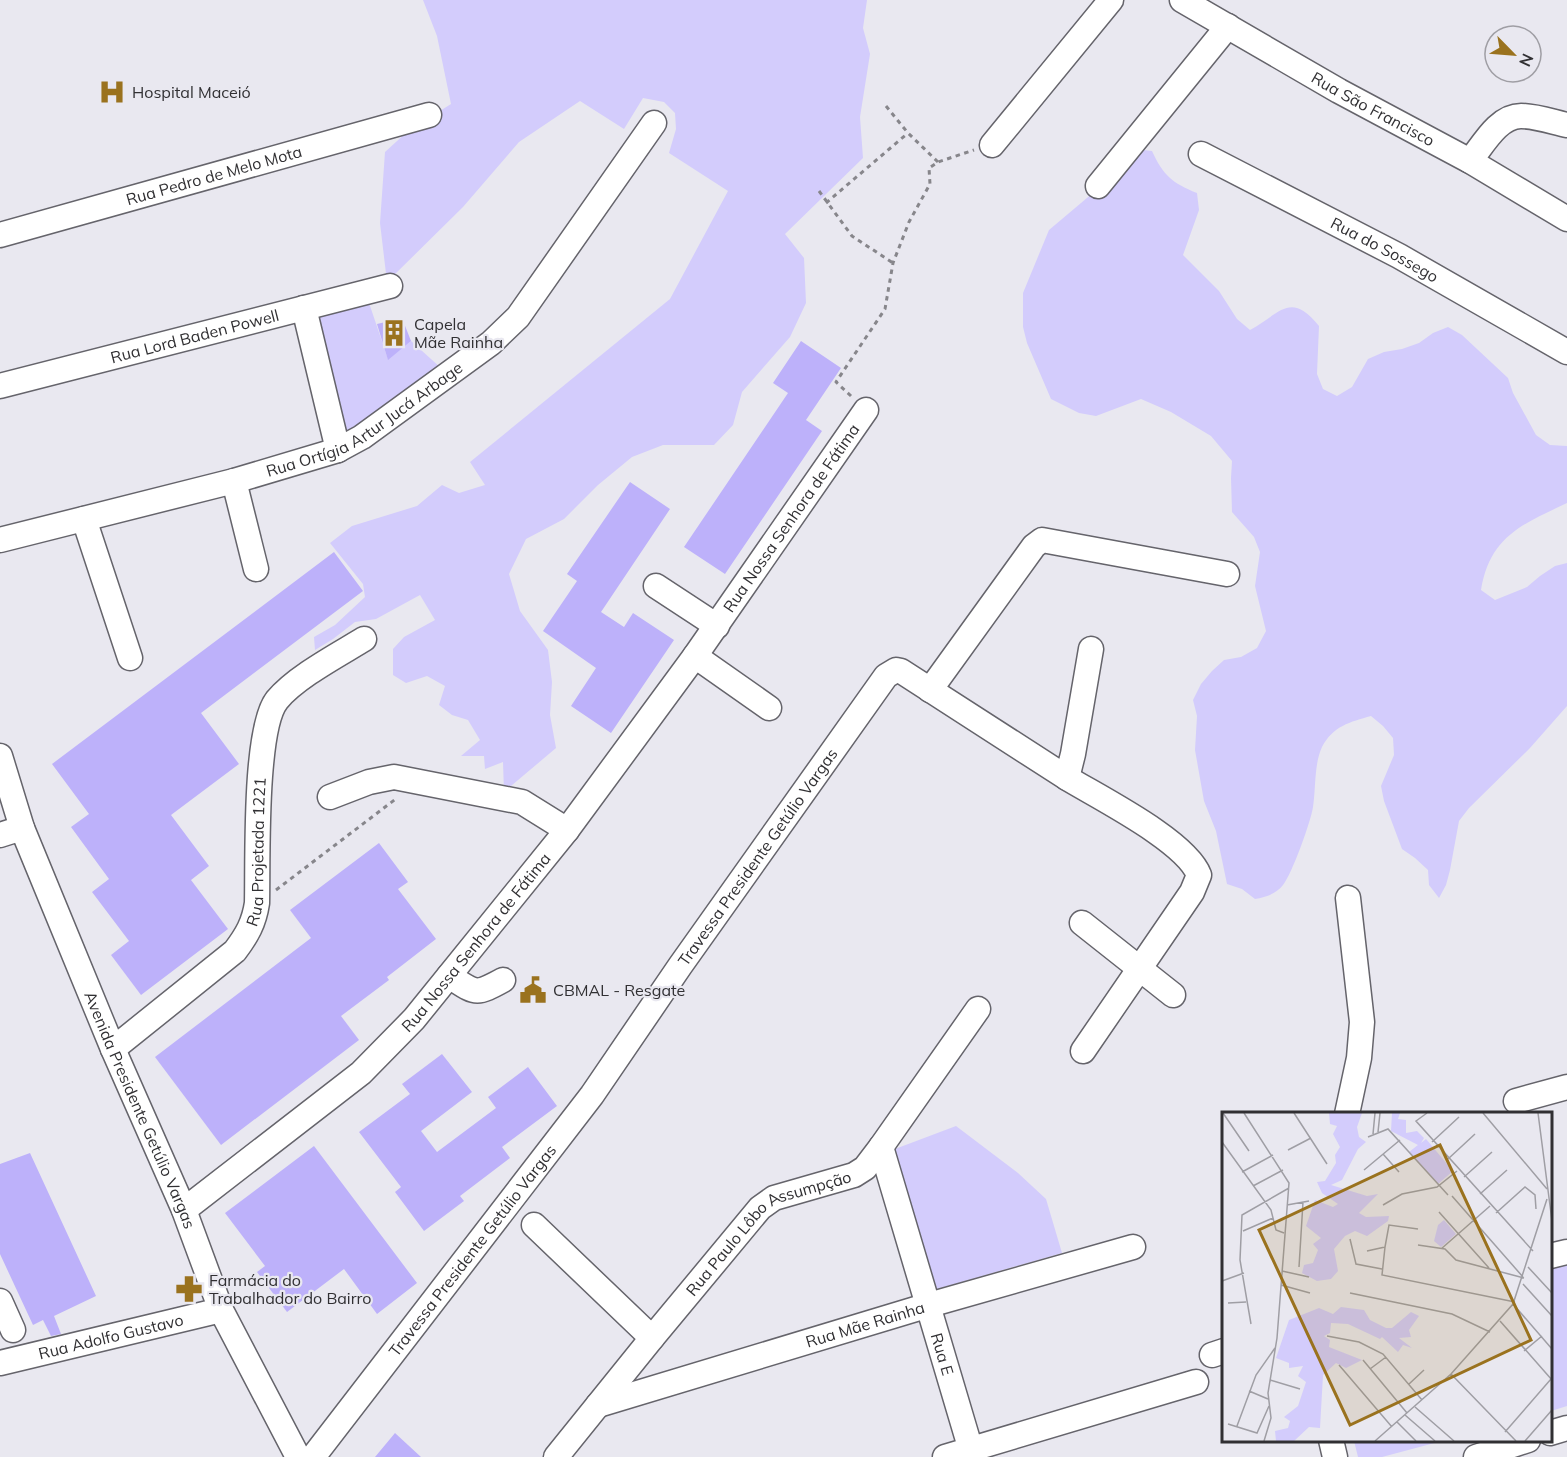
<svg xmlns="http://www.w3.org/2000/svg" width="1567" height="1457" viewBox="0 0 1567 1457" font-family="Mulish,sans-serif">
<rect width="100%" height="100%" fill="#e9e8f0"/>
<path fill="#d3ccfc" d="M423,0h444l-4,28 7,26 -10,63 3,41 -78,76 19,24 2,45 -16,34 -48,55 -9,33 -19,20h-51l-31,12 -34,28 -34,34 -38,20 -17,35 11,37 28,39 4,32 -2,33 6,33 -52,44 -1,-30 -18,7 -1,-13h-23l19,-16 -12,-20 -16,-5 -13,-10 6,-19 -18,-10 -21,7 -13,-8v-26l11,-12 31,-17 -15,-25 -44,24 -21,3 -22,17 -18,11 -1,-13 21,-12 30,-28 -2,-13 -33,-41 22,-17 65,-20 25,-21 17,8 26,-8 -15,-23 200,-163 58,-108 -59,-38 7,-24 -1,-16 -11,-11 -21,-4 -19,31 -44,-28 -61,41 -56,65 -76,75 -7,-59 5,-71 23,-21 43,-27 -14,-68z
M1135,149l17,2c11,24 20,32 45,42l2,17 -16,45 36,36 18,28 13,11c30,-16 40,-40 69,-4l-2,48 6,15 14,7 15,-9 16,-28 16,-7 18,-3 17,-6 14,-10 15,-6 14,8 46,43 5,15 23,42 14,10 17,1v57c-44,21 -77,33 -86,87l14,10 32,-13 13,-11 15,-10 12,-3v143l-37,42 -61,60 -10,13 -9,49 -4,15 -7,13 -10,-13 -1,-15 -13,-12 -13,-9 -18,-48 -3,-15 13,-31 -1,-17 -10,-12 -12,-10c-21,6 -38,10 -49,31 -8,17 -6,41 -9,60 -2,14 -21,67 -30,78 -7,9 -17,12 -28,14l-13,-10 -15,-5 -11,-53 -12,-30 -9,-51 2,-34 -4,-16 8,-16 11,-13 12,-11 17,-3 16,-9 9,-17 -11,-45 5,-34 -6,-15 -22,-25 -1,-34 1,-17 -21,-25 -40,-24 -30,-13 -45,17 -17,-3 -28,-14 -24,-56 -4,-16v-34l26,-63 64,-54z
M368,300l20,59 23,-18 30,27 -98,73 -28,-127z
M956,1126l62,47 28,26 16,54 -129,37 -38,-141z
M1567,1248v158l-16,5 -1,-158z
M1354,1441v-1l88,1 -60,16h-24z"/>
<path fill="#bdb1fa" d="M402,318l9,23 -23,19 -11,-36z
M801,341l40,27 -35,52 16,11 -97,143 -41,-27 104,-154 -15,-10z
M630,482l40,27 -69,103 23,15 9,-14 41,27 -63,93 -40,-27 25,-38 -53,-37 34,-50 -10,-7z
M334,552l29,39 -162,122 38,51 -68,51 38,51 -18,14 37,49 -87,66 -30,-40 18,-14 -37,-49 17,-13 -38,-52 18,-13 -37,-50z
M379,843l29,39 -10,7 38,50 -49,38 2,3 -48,36 18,24 -138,105 -66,-88 156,-119 -21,-28z
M442,1054l30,38 -51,39 16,21 59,-44 -8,-11 40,-30 29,39 -55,41 8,11 -50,38 4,5 -40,30 -29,-39 6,-5 -42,-55 51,-38 -8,-10z
M314,1146l103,137 -40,31 -33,-45 -57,43 -30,-40 8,-6 -40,-53z
M30,1153l66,143 -42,20 7,18 -10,2 -8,-16 -10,5 -33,-71v-90z
M395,1433l26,24h-46z"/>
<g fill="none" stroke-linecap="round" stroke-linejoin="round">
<defs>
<g id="minor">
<path id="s1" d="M1182,0l157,91 131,70 97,58"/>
<path d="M992,145l119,-145"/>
<path id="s2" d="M1201,154l198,102 168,96"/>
<path d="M1470,161c13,-16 28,-45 51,-45 15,0 32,6 46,9"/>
<path d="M1098,186l130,-160"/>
<path id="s3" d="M0,235l429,-120"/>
<path d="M304,308l34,142"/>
<path id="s4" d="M0,386l390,-100"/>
<path d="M234,481l22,88"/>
<path d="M84,519l46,139"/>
<path id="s5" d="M0,540l234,-59 104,-31 24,-13 129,-94 27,-26 136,-194"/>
<path d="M656,586l61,40"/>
<path d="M695,656l74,52"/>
<path d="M930,690l104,-144 8,-6 185,34"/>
<path id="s6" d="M0,756l22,72 91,221 71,161 37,100 77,147"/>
<path d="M1067,778c33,20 119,63 132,97l-7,17 -109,159"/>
<path d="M330,797l39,-15 25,-5 128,25 45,28"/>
<path d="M0,835l22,-7"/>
<path d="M1082,923l91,72"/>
<path d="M449,976c27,17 25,20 54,4"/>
<path id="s7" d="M113,1049l122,-98c12,-16 19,-28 22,-48 1,-41 -3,-174 20,-203 19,-23 61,-45 87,-61"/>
<path d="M1516,1101l51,-14"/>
<path d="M1347,1114l12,-56 3,-36 -14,-124"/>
<path id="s8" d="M881,1147l92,310"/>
<path id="s9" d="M184,1210l177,-137 53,-54 153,-189 128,-174 171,-246"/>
<path d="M534,1225l118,113"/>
<path d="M1550,1256l17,-4"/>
<path d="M0,1301l13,29"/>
<path d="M1212,1355l12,-4"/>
<path id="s10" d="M0,1363l221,-53"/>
<path id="s11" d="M598,1405l331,-100 204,-58"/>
<path d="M1550,1433l17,-5"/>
<path d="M1331,1440l4,17"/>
<path id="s12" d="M313,1457l279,-362 88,-129 206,-290 10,-6 5,1 166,107 6,-24 18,-105"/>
<path id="s13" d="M556,1457l96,-119 108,-130 14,-10 80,-23 11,-7 16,-21 97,-138"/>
<path d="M945,1457l251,-75"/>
<path d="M1476,1457l52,-17"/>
</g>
</defs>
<use href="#minor" stroke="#65646b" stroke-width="27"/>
<path stroke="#87868b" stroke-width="3" stroke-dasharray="4.5 4.5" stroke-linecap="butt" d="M886,106l22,27 30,29
M819,191l33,45 41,27
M826,203l82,-70
M851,396l-15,-14 49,-73 8,-46 16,-41 21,-38 -1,-16 9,-6 36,-12
M276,890l121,-92"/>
<use href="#minor" stroke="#fff" stroke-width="24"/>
</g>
<defs>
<symbol id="hospital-bare" viewBox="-9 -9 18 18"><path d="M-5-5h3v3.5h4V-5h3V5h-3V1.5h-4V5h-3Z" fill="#9a721e" stroke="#e9e8f0" stroke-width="2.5" paint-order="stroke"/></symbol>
<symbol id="building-bare" viewBox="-9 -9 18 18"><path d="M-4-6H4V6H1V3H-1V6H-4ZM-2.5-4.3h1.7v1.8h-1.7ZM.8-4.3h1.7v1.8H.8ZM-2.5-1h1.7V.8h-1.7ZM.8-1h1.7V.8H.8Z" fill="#9a721e" stroke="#e9e8f0" stroke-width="2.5" paint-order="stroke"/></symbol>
<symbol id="civic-bare" viewBox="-9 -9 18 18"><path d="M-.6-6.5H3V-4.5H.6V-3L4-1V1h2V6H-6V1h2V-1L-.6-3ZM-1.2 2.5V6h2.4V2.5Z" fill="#9a721e" stroke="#e9e8f0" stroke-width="2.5" paint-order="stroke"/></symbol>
<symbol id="pharmacy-bare" viewBox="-9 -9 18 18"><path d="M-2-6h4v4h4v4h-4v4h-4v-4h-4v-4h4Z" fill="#9a721e" stroke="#e9e8f0" stroke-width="2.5" paint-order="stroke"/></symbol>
</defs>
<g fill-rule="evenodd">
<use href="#hospital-bare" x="93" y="73" width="38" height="38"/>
<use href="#building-bare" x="375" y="314" width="38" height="38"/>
<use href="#civic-bare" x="514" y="971" width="38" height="38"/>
<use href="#pharmacy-bare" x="170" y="1270" width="38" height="38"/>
</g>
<g text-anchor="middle" stroke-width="4.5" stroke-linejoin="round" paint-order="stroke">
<g font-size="16" fill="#313033" stroke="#e9e8f0" text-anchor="start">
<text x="132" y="98">Hospital Maceió</text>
<text x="414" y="330">Capela<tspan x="414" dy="18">Mãe Rainha</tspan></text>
<text x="553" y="996">CBMAL - Resgate</text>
<text x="209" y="1286">Farmácia do<tspan x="209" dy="18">Trabalhador do Bairro</tspan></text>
</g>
<g font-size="16" fill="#313033" stroke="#e9e8f0">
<text dy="6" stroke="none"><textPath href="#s1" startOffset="220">Rua São Francisco</textPath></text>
<text dy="6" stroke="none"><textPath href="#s3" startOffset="222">Rua Pedro de Melo Mota</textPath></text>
<text dy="6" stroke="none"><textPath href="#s2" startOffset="207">Rua do Sossego</textPath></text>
<text dy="6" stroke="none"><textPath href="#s4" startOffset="201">Rua Lord Baden Powell</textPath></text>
<text dy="6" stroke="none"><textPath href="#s5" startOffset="387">Rua Ortígia Artur Jucá Arbage</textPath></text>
<text dy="6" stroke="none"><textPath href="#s9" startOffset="927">Rua Nossa Senhora de Fátima</textPath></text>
<text dy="6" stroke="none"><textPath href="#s7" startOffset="261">Rua Projetada 1221</textPath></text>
<text dy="6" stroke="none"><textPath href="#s12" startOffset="747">Travessa Presidente Getúlio Vargas</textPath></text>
<text dy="6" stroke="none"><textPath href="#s9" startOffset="398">Rua Nossa Senhora de Fátima</textPath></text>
<text dy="6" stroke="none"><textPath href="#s6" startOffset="381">Avenida Presidente Getúlio Vargas</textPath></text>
<text dy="6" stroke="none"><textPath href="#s13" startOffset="315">Rua Paulo Lôbo Assumpção</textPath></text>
<text dy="6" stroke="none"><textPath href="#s12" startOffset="261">Travessa Presidente Getúlio Vargas</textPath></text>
<text dy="6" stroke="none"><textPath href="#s11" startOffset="279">Rua Mãe Rainha</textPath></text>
<text dy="6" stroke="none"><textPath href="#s10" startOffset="114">Rua Adolfo Gustavo</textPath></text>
<text dy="6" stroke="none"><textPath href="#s8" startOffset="216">Rua E</textPath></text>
</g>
</g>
<g transform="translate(1222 1112)">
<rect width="330" height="330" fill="#e9e8f0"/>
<path d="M107,1h33l-5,14 2,10 7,5 -8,7 -16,31 -11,5 36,11 11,-2 -19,19 7,4 23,-1 -1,5 -21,15 -12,-5 -10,5 -11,13 4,22 -7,8 -14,2 -15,-8 2,-8 9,-2 5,-13 -5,-6 8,-6 -15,-12 9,-26 18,7 5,-3 -16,-11 -5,-11 8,-1 11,-18 -1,-8 5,-8 -7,-13 4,-8 -7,-2zM170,1h8l-2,6 8,1v13l11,-2 7,7 -3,5 5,-4 27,32 -15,13 -29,-32 9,-7 -27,-14zM222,108l12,14 -15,13 -7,-6 4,-16zM119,195l23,3 6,10 16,8h6l19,-16 8,4 -10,14 2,7 -12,1 13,10 -9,-3 -5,7 -16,-15 -2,2 -32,-15 -17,-1 -1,10 -6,3 6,4 -1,7 33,13 -16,8 -10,-5 -13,12 -3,53 -11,-1 -15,14h-18l-1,-10 13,-3 2,-7 -6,-4 14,-11 8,-24 -8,-6 5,-10 -14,2v-5l-13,-5 13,-38 30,-12 14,6z" fill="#d3ccfc"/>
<path fill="none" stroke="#9f9ea4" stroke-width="1.5" d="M1,1l26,38M22,1l45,70 -12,155 -9,55 3,25 -7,23M72,1l33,51M205,1l-11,8 117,130M261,1l64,76M316,1l14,108M156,20l2,-19M151,22l2,-21M146,25l20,-8 60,66M0,30l49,68 5,20 8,3M210,30l27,-25M66,38l23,-12M161,42l16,18M226,47l27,-25M142,58l36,-30M20,60l31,-17M242,65l28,-25M31,74l30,-16M258,82l27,-24M230,84l71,81M65,93l22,-4M161,93l19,-11 35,-7 20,-16M217,100l50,56M274,101l29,-26 10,8 1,14M21,119l30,-13M128,127l6,25 26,5M196,133l27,4 11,11 68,18M163,135l4,-22 29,4M219,137l49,-43M145,139l18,-4 -3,28 133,27M77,155l4,-65M306,155l24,26M60,159l27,6M0,169l22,-8M301,172l29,32M59,173l29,8M128,181l102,21 38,18M6,191l18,-1M291,192l39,45M278,209l52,59M29,212l-11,-64 2,-45 47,-27M105,224l32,6 24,12 39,46M302,239l18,-15M141,248l44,53M117,253l53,62M148,257l16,-12M229,262l65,67M48,268l30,9M187,272l15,-14M27,279l19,8M193,295l39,34M183,303l30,26M175,310l19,19M6,312l29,9 12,-27M15,314l19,-51 19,-27M283,320l46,-53M153,329l76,-67 62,-70 34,-105M303,329l27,-31"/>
<path fill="#9a721e" fill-opacity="0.15" stroke="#9a721e" stroke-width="3" d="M218,33l91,195 -181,85 -91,-195z"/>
<rect width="330" height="330" fill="none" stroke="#313033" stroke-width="3"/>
</g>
<g transform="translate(1513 54) rotate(115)"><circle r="28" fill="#e9e8f0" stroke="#9f9ea4" stroke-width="1.5"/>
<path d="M0-4.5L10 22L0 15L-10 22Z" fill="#9a721e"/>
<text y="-9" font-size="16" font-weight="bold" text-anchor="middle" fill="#313033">N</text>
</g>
</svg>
